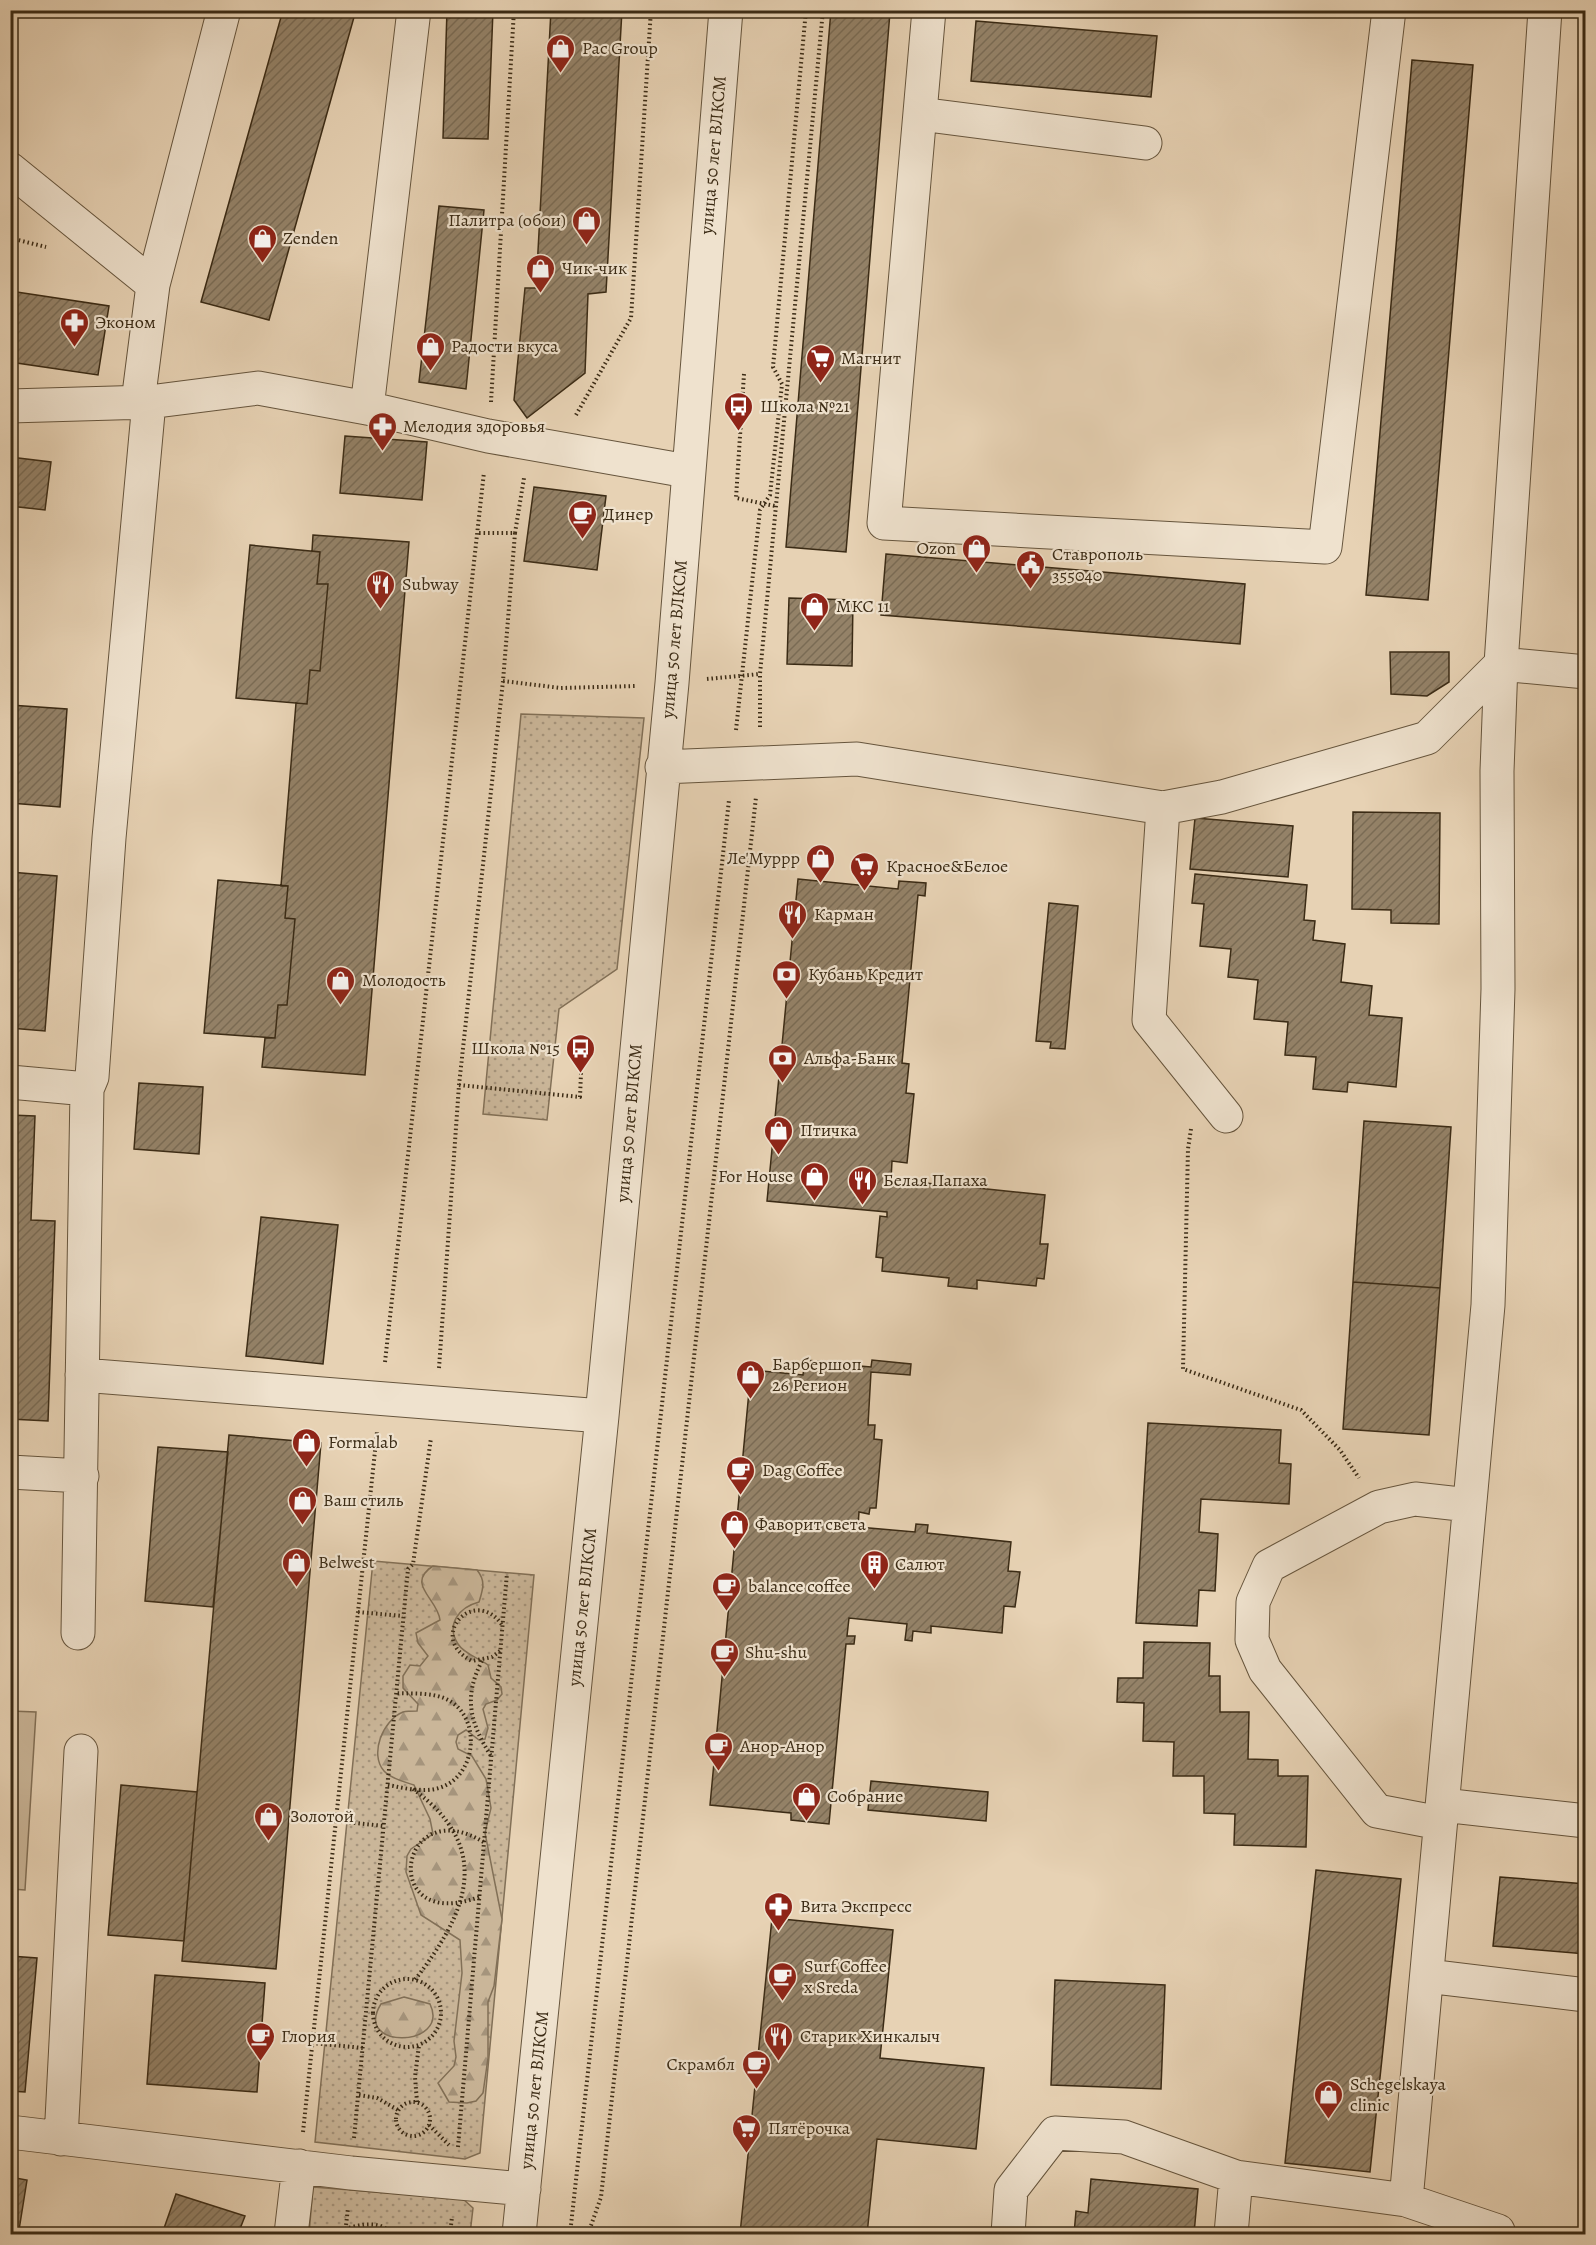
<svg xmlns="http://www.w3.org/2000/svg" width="1596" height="2245" viewBox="0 0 1596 2245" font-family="Alegreya,serif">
<defs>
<pattern id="grass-dots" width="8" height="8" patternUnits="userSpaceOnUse" patternTransform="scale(1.5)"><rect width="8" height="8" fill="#cab699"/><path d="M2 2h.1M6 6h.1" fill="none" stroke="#a5947c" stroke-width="1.8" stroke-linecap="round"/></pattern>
<pattern id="forest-firs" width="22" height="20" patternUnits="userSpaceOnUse" patternTransform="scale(1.5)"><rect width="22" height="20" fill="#cab699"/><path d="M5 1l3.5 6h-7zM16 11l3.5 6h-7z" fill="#a5947c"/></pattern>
<pattern id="building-hatch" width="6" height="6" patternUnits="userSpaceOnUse" patternTransform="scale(1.5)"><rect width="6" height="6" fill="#948268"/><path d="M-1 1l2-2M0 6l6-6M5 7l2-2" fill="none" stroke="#7a6b54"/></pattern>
</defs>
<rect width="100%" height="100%" fill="#e7d2b4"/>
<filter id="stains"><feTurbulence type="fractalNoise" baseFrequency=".00333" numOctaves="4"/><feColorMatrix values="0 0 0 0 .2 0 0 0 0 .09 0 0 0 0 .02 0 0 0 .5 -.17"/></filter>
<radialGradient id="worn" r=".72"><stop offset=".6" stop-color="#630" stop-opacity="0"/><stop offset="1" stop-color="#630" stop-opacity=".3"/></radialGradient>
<path fill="url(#grass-dots)" stroke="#827057" stroke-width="1.5" d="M521,714l123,4 -27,251 -58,40 -12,111 -64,-6z
M373,1561l161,14 -54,578 -15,6 -150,-17z
M313,2187l150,12 10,9 -3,26h-161z"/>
<path fill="url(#forest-firs)" stroke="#827057" stroke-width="1.5" d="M433,1566l44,4c9,11 6,19 2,32 -19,5 -34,22 -21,42 6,10 21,14 30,21l3,13 10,9 1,7 -5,6 -11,4 -3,5 5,19 -3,11 -6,1 -13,-10 -8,5 -2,7 2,7 14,7 14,23 5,29 -6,25 17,86 -8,67 -6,16v56l-5,35 -7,8 -9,2 -18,-1 -11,-19 16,-17 2,-9 -2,-16 8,-68 -2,-33 -39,-25 -15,-43 1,-16 4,-7 22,-15 -3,-15 -16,-34c-9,-3 -23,-6 -30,-14 -15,-17 -1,-51 19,-59 4,-1 10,-1 14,-1l1,-7 -15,-16v-12l7,-11 10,1 8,-10 -10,-13 -2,-10 24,-13c-2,-21 -35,-36 -7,-54z
M404,1997l26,7c21,44 -78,46 -49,0z"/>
<path fill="#cab699" stroke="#827057" stroke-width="1.5" d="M10,1711l26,1 -11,178 -14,-1z"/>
<path fill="url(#building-hatch)" stroke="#3b2b15" stroke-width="1.5" d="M283,10h73l-87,310 -68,-18z
M447,10h46l-5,129 -45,-1z
M551,10h71l-16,282 -18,2 -3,79 -58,45 -13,-18 11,-112h11z
M831,10l59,2 -44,540 -60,-5z
M976,21l181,15 -6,61 -180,-16z
M1412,60l61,5 -45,535 -62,-5z
M439,206l45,4 -18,179 -47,-7z
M10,291l99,15 -11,69 -88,-13z
M345,436l82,6 -5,58 -82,-7z
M10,457l41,5 -6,48 -35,-4z
M534,487l72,9 -9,74 -73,-9z
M313,535l96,7 -44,533 -103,-8 3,-29h10l3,-33h9l8,-86 -10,-1 3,-32h-7l15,-183 11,1 3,-34 10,1 8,-87h-11l3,-32 -8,-1z
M250,545l70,7 -3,32h11l-8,87 -10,-1 -3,34 -71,-6z
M886,554l359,30 -5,60 -359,-29z
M789,598l64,2 -1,66 -65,-2z
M1390,652h59v30l-22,14 -36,-2z
M10,705l57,4 -7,98 -50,-4z
M1353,812l87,1 -1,111 -48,-1v-13l-39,-1z
M1195,818l98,8 -5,51 -98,-8z
M10,872l47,4 -12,155 -35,-3z
M1195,874l112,11 -3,35 11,1 -2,19 32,4 -4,38 31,4 -3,29 33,3 -6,69 -48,-5 -1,10 -34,-3 3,-32 -31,-2 3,-33 -34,-3 4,-39 -30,-3 3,-28 -31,-3 4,-42 -12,-1z
M798,879l100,10 1,-8 27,2 -1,13 -7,-1 -16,168 7,1 -3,29 8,1 -7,69 -15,-2 -1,19 56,5v-6l22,1 -1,7 77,8 -5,49h8l-4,35 -7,-1 -1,8 -59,-6v9l-29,-3 1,-8 -67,-7 1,-13 -7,-1 4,-41 7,1v-5l-120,-11z
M218,880l70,6 -3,32 10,1 -8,86h-9l-3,33 -71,-5z
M1049,903l29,3 -13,143 -15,-1 1,-6 -15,-1z
M139,1083l64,4 -4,67 -65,-5z
M10,1115l25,1 -4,104 24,1 -7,200 -38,-2z
M1364,1121l87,6 -11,161 -87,-6z
M261,1217l77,8 -15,139 -77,-8z
M261,1217l77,8 -15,139 -77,-8z
M1353,1282l87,6 -11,147 -86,-6z
M805,1360l33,3 -1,7 11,1 1,-6 22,2 1,-7 39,4 -1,11 -39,-3 -3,53h7l-1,14 8,1 -6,68h-6l-1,6 -10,-2 -1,15 57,5 1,-8 12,1 -1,8 84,9 -3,29 12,1 -5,35 -11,-1 -2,27 -71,-7v7l-18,-2 -1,10 -7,-1 2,-16 -58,-6 -2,18h8l-1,8h-8l-17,180 -38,-4v-7l-81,-8 41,-435 52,5z
M1148,1423l133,7 -2,33 12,1 -2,40 -88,-5 -2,33 19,2 -3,57 -16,-1 -2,36 -61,-3z
M229,1435l92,8 -45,526 -94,-8z
M158,1447l70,5 -15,155 -68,-6z
M1144,1642l66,1 -1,33h11v36h29l-1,47 30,1v16h30l-2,71 -72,-2 1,-31 -31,-1v-37h-31l1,-34 -31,-1 1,-38 -27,-1 1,-24h25z
M871,1781l117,11 -2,29 -118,-11z
M121,1785l76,7 -13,149 -76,-6z
M1316,1870l85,9 -31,293 -85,-9z
M1500,1877l86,7v70l-93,-8z
M772,1918l121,12 -13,128 104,10 -8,81 -99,-10 -10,95h-127z
M10,1956l27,2 -12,134 -15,-1z
M155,1975l110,8 -8,109 -110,-8z
M1055,1980l110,5 -4,104 -110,-4z
M10,2177l17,3 -8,50 -9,-1z
M1091,2179l107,10 -4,45h-120l2,-23 12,2z
M176,2194l69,22 -7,18h-76z"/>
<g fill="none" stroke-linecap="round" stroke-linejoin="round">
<defs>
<path id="minor" d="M929,10l-45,513 441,24 64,-537
M920,114l225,29
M10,169l143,116 -15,117
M153,285l71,-275
M10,406l139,-4 109,-14 109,20 121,28 199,35
M367,408l47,-398
M662,767l195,-8 306,49 59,-11 205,-59 74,-74 85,8
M1163,808l-14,212 77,96
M10,1082l77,7 -9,544
M87,1089l5,-12 17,-239 40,-436
M82,1375l520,41
M10,1472l72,4
M1443,1805l143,16
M1440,1823l-63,-12 -112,-141 -13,-30 1,-38 16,-36 110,-59 36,-8 54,6
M1427,1976l159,19
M10,2132l341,41 173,16
M61,2139l20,-388
M1406,2200l82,-895 10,-316 -1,-218 4,-107 44,-654
M291,2234l8,-68
M519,2234l83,-818 70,-733 54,-673
M1008,2234l3,-44 44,-57 69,4 112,40 170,23 92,31v3
M1231,2234l5,-57"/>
</defs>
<use href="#minor" stroke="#66553d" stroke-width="35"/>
<path stroke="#3b2b15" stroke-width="4" stroke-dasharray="1.5 3" stroke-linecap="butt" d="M10,238l36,9
M744,374l-8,124 39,8
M491,402l23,-392
M576,415l55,-97 20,-308
M515,533l9,-55
M707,679l53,-5
M503,681l58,7 75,-2
M760,727v-53l63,-664
M736,730l24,-220 10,-15 12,-111 -9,-17 33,-357
M459,1085l121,12 1,-24
M1191,1129l-3,20 -5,220 118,41 39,40 19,28
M385,1362l99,-890
M439,1368l20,-283 44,-404 12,-148h-37
M358,1612l45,4
M500,1651l-8,6 -20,4c-47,-24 3,-76 30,-36
M482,1661c-19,36 -12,62 9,95
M388,1785c16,3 34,8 51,3 38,-11 44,-72 7,-89 -15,-7 -34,-5 -51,-6
M413,1789c82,60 54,124 1,192
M336,1821l48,5
M479,1897c-102,38 -81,-109 6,-54
M373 2013a34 34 0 1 1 68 0a34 34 0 1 1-68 0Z
M312,2043l51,5
M359,2095l18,3 21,12
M396 2119a17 17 0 1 1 34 0a17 17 0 1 1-34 0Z
M417,2102l-2,-25 4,-32
M429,2125l20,20
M303,2132l74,-700
M354,2138l54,-569 5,-5 18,-126
M458,2147l49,-574
M345,2229c16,-5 36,-9 47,5
M556,2229l32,4
M345,2234l3,-26
M450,2234l2,-17
M570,2234l159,-1434
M588,2234l13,-37 155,-1400"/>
<use href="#minor" stroke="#efe2ce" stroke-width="33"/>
</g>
<defs>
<symbol id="shop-pin" viewBox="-11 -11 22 30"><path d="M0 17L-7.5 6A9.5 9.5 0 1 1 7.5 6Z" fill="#8f2418" stroke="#efe2ce"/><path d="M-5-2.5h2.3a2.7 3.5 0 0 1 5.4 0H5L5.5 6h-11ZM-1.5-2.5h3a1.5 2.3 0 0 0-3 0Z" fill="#fff"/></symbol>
<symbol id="pharmacy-pin" viewBox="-11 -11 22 30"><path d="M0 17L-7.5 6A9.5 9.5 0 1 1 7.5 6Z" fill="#8f2418" stroke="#efe2ce"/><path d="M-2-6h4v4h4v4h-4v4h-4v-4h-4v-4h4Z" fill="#fff"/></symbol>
<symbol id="supermarket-pin" viewBox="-11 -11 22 30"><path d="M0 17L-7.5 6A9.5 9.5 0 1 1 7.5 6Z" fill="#8f2418" stroke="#efe2ce"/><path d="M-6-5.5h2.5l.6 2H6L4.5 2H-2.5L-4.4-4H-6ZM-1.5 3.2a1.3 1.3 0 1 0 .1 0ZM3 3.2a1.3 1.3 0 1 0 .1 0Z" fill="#fff"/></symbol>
<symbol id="bus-pin" viewBox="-11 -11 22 30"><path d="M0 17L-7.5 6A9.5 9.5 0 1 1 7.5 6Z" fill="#8f2418" stroke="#efe2ce"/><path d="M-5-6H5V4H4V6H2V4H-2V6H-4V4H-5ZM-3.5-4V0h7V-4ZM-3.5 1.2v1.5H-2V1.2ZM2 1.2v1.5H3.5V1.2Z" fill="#fff"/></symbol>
<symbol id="cafe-pin" viewBox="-11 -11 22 30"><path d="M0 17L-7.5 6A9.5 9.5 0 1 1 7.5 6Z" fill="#8f2418" stroke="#efe2ce"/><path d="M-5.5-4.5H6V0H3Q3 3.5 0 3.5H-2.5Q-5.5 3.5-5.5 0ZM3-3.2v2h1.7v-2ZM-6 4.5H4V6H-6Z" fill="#fff"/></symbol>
<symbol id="civic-pin" viewBox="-11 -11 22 30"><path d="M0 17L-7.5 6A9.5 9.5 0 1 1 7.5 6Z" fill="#8f2418" stroke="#efe2ce"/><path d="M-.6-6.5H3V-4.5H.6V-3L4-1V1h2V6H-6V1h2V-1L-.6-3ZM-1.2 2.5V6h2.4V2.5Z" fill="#fff"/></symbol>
<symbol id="restaurant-pin" viewBox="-11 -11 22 30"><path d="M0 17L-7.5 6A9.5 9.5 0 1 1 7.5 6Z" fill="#8f2418" stroke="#efe2ce"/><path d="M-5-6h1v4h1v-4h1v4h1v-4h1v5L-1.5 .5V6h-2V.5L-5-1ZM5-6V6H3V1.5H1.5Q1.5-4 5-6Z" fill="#fff"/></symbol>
<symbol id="bank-pin" viewBox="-11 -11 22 30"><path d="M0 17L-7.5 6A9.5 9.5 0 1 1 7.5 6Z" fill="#8f2418" stroke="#efe2ce"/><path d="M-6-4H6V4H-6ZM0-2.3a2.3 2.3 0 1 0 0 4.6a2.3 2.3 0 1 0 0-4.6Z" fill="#fff"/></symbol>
<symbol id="building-pin" viewBox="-11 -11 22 30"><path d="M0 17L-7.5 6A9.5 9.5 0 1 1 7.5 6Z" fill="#8f2418" stroke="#efe2ce"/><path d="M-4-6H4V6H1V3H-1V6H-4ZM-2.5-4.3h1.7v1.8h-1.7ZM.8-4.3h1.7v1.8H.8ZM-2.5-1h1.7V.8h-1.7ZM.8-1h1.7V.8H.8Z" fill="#fff"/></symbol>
</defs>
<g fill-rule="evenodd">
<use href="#shop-pin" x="544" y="32" width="33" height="45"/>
<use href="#shop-pin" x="570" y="204" width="33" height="45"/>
<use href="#shop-pin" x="246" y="222" width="33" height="45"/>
<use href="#shop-pin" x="524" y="252" width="33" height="45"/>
<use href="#pharmacy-pin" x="58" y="306" width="33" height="45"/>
<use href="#shop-pin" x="414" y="330" width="33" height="45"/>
<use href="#supermarket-pin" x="804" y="342" width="33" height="45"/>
<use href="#bus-pin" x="722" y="390" width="33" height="45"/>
<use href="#pharmacy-pin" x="366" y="410" width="33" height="45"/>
<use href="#cafe-pin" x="566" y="498" width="33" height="45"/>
<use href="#shop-pin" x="960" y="532" width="33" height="45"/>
<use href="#civic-pin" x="1014" y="548" width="33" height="45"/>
<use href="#restaurant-pin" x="364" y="568" width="33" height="45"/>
<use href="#shop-pin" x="798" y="590" width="33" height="45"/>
<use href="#shop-pin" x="804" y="842" width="33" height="45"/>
<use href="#supermarket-pin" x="848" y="850" width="33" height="45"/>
<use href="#restaurant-pin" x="776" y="898" width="33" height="45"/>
<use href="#bank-pin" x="770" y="958" width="33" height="45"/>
<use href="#shop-pin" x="324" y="964" width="33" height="45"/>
<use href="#bus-pin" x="564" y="1032" width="33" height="45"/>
<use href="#bank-pin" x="766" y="1042" width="33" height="45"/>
<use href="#shop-pin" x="762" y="1114" width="33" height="45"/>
<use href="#shop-pin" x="798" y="1160" width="33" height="45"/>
<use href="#restaurant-pin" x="846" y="1164" width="33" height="45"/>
<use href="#shop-pin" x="734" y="1358" width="33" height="45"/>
<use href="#shop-pin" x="290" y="1426" width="33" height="45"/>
<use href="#cafe-pin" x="724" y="1454" width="33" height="45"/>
<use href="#shop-pin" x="286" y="1484" width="33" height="45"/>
<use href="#shop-pin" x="718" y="1508" width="33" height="45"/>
<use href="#shop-pin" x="280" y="1546" width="33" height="45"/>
<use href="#building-pin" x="858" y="1548" width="33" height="45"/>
<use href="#cafe-pin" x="710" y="1570" width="33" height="45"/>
<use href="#cafe-pin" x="708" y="1636" width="33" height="45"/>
<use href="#cafe-pin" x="702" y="1730" width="33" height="45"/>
<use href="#shop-pin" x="790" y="1780" width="33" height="45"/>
<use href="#shop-pin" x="252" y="1800" width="33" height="45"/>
<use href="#pharmacy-pin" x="762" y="1890" width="33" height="45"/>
<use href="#cafe-pin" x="766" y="1960" width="33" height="45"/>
<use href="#cafe-pin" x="244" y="2020" width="33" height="45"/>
<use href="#restaurant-pin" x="762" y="2020" width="33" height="45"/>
<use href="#cafe-pin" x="740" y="2048" width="33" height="45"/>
<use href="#shop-pin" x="1312" y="2078" width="33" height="45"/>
<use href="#supermarket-pin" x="730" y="2112" width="33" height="45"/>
</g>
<g text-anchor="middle" stroke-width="4.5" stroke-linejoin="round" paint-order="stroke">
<g font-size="18" fill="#3b2b15" stroke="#efe2ce" text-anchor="start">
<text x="582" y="54">Pac Group</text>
<text x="566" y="226" text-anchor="end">Палитра (обои)</text>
<text x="283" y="244">Zenden</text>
<text x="562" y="274">Чик-чик</text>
<text x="95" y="328">Эконом</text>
<text x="451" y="352">Радости вкуса</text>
<text x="841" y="364">Магнит</text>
<text x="760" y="412">Школа №21</text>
<text x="403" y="432">Мелодия здоровья</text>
<text x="603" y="520">Динер</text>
<text x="956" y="554" text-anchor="end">Ozon</text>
<text x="1052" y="560">Ставрополь<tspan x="1052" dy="21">355040</tspan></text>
<text x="402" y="590">Subway</text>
<text x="836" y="612">МКС 11</text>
<text x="800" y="864" text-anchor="end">Ле'Муррр</text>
<text x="886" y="872">Красное&amp;Белое</text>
<text x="814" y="920">Карман</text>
<text x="808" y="980">Кубань Кредит</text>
<text x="362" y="986">Молодость</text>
<text x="560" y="1054" text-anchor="end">Школа №15</text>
<text x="804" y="1064">Альфа-Банк</text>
<text x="800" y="1136">Птичка</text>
<text x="793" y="1182" text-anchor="end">For House</text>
<text x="883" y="1186">Белая Папаха</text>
<text x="772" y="1370">Барбершоп<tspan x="772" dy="21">26 Регион</tspan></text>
<text x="328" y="1448">Formalab</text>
<text x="762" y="1476">Dag Coffee</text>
<text x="323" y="1506">Ваш стиль</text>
<text x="755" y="1530">Фаворит света</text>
<text x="318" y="1568">Belwest</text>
<text x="895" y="1570">Салют</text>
<text x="748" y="1592">balance coffee</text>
<text x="745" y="1658">Shu-shu</text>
<text x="740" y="1752">Анор-Анор</text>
<text x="827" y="1802">Собрание</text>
<text x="290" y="1822">Золотой</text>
<text x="800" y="1912">Вита Экспресс</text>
<text x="804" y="1972">Surf Coffee<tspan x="804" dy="21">x Sreda</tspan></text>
<text x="281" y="2042">Глория</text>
<text x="800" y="2042">Старик Хинкалыч</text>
<text x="735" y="2070" text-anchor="end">Скрамбл</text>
<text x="1350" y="2090">Schegelskaya<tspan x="1350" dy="21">clinic</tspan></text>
<text x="768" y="2134">Пятёрочка</text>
</g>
<g font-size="18" fill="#3b2b15" stroke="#efe2ce">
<text transform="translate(713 155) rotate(-85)" y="6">улица 50 лет ВЛКСМ</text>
<text transform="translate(674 639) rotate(-85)" y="6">улица 50 лет ВЛКСМ</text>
<text transform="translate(629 1123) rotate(-85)" y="6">улица 50 лет ВЛКСМ</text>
<text transform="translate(582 1607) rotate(-84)" y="6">улица 50 лет ВЛКСМ</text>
<text transform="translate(534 2090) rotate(-84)" y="6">улица 50 лет ВЛКСМ</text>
</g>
</g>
<rect width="1596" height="2245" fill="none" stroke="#e7d2b4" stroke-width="36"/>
<rect x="12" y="12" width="1572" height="2221" fill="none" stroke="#3b2b15" stroke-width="3"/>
<rect x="18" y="18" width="1560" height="2209" fill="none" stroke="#3b2b15" stroke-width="1.5"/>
<rect width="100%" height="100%" filter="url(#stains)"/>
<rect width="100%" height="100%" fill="url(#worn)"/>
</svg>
